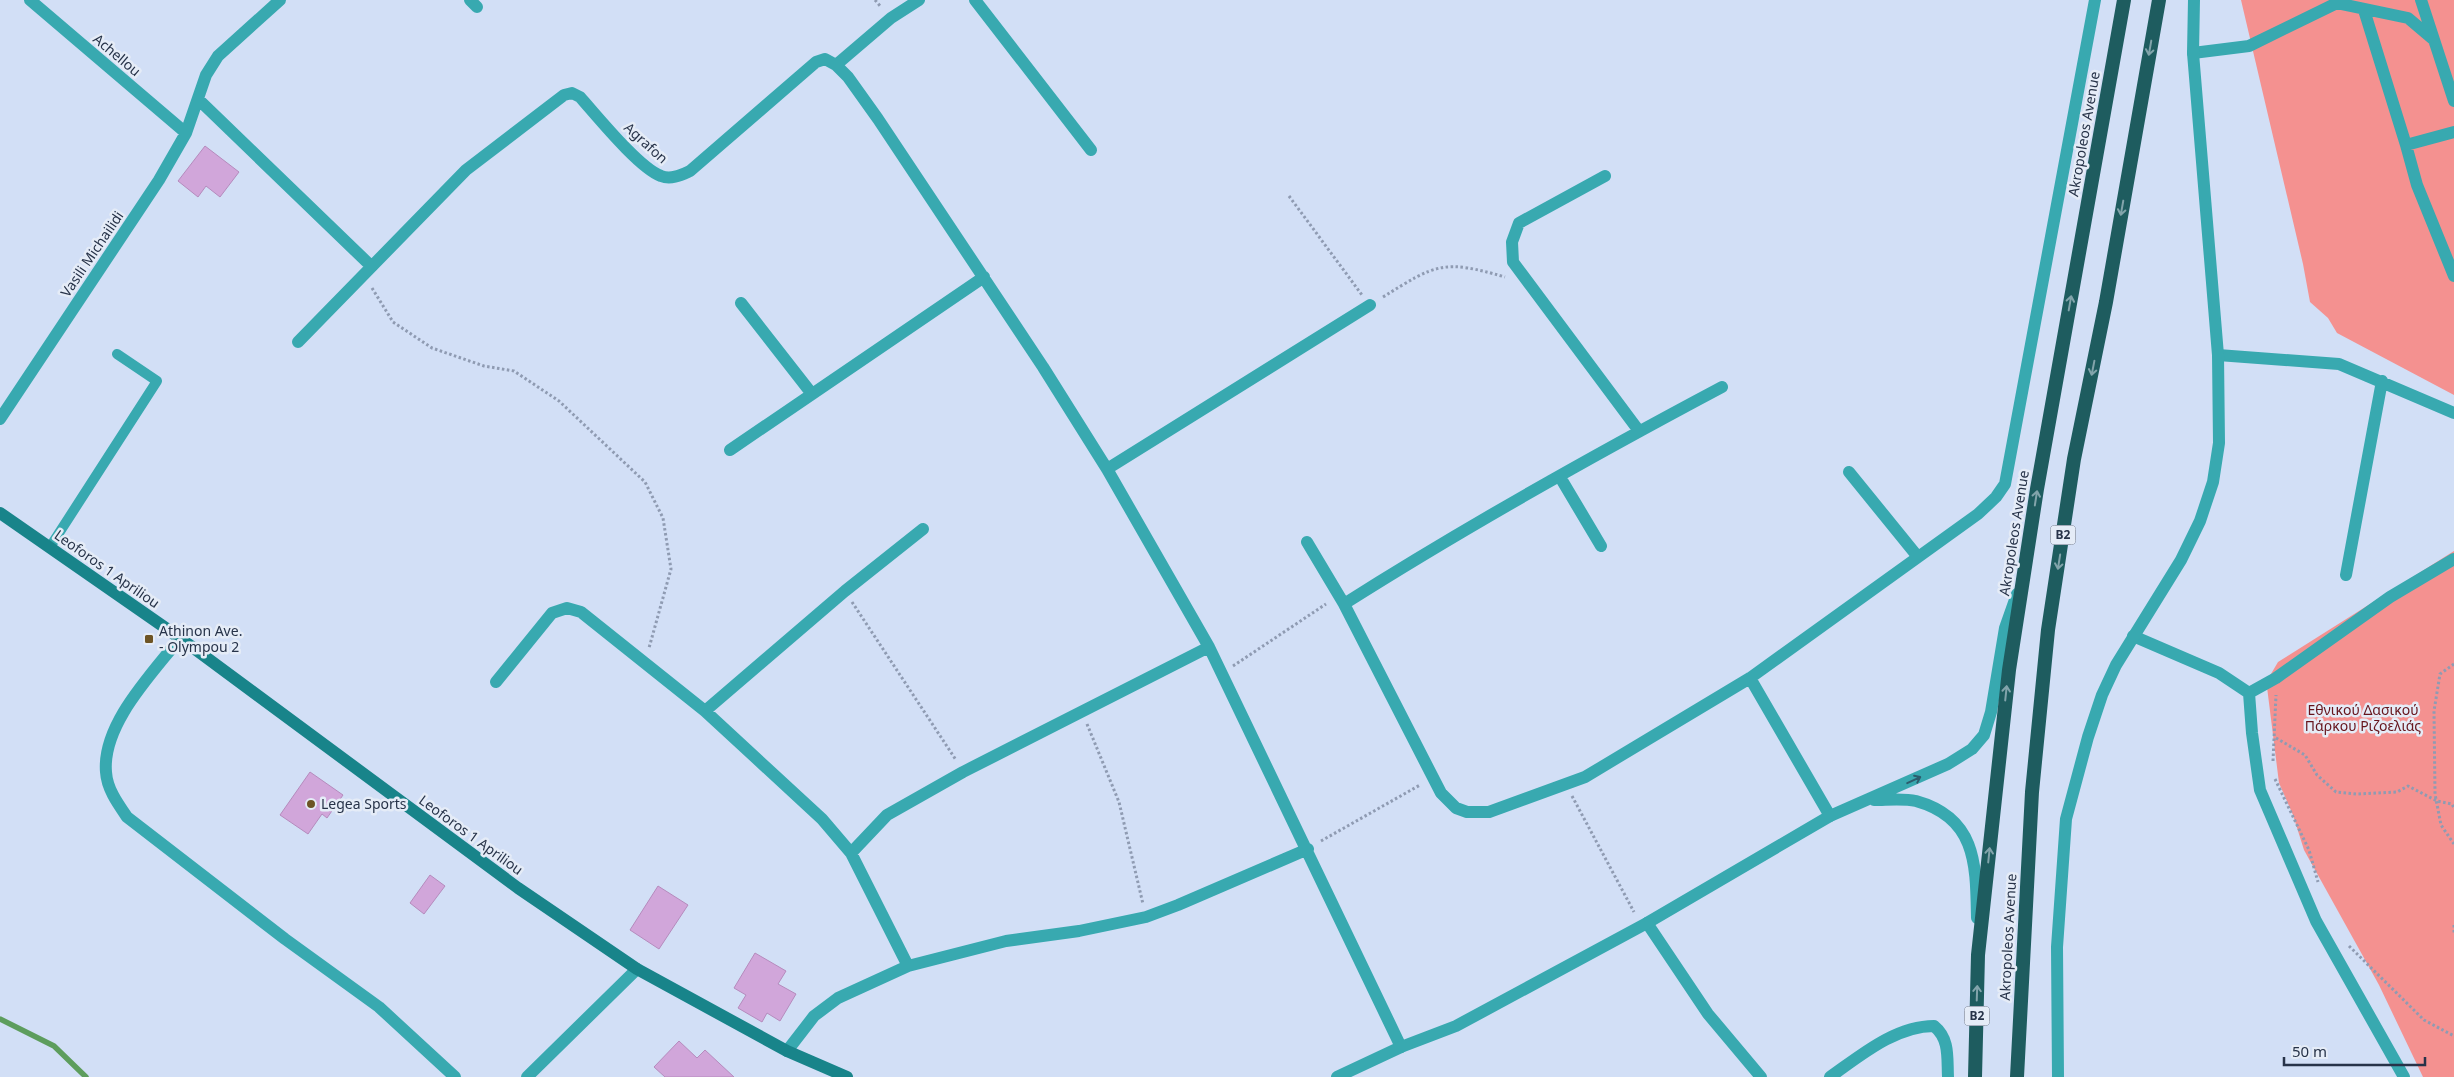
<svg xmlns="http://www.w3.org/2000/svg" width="2454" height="1077" viewBox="0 0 2454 1077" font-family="'Noto Sans',sans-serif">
<rect width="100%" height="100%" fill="#d2dff6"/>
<path fill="#f49190" d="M2241,0h213v395l-117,-62 -9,-15 -18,-16 -7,-38z
M2454,551v526h-31l-44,-92 -75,-135 -11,-35 -14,-32 -12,-96 1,-8 10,-17z"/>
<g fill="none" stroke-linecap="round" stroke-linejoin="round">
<path stroke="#5d9d5d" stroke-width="5.5" d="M0,1019l54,27 32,31"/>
</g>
<path fill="#d1a6da" stroke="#b58bbd" d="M205,146l34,26 -19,25 -14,-11 -8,11 -20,-16z
M310,772l33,23 -16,23 -5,-4 -14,20 -28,-19z
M430,875l15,11 -21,28 -14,-11z
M658,886l30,19 -29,44 -29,-19z
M755,953l31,18 -8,13 18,10 -16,27 -13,-8 -5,9 -24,-14 8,-13 -12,-7z
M679,1041l18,17 8,-8 29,27h-69l-11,-10z"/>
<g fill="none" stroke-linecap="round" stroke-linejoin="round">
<path stroke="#8f9bb2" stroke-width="3" stroke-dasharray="2.5 2.5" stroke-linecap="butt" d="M875,0l6,7
M1289,196l73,99
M372,288l21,34 39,26 52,18 30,5 45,30 86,81 18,36 8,51 -22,79
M1383,297c53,-33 60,-38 122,-20
M852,602l104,158
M2454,664l-14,10 -6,37 1,83 6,31 13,19
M1233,666l93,-62
M1087,724l32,78 24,102
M2276,738l29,17 12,20 19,17 20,2 41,-2 11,-6 29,15 15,3 2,4
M2273,761l3,-66
M2275,779l34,71 9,32
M1572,796l62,116
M1321,841l99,-56
M2454,925v9
M2349,946l75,74 30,16"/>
<path stroke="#38a9b0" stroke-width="10" d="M50,547l107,-166 -40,-27"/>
<path stroke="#38a9b0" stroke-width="12" d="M30,0l156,133
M470,0l7,7
M975,0l116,150
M2421,0l33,101
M2336,3l72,15 26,22
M2364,10l42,135 11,40 37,91
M2193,53l56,-7 94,-46
M836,65l55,-47 28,-18
M198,99l172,166
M2406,145l48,-13
M1605,176l-86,47 -7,19 1,20 126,169
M741,303l71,91
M298,342l168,-172 98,-75 8,-2 8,4c17,19 59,71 81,79 10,4 20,-1 29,-5l126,-109 9,-3 11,6 12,12 30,42 165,248 64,102 102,178 192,400
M2218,355l121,9 115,49
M0,419l159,-239 27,-47 20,-58 12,-19 62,-56
M730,450l254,-173
M1107,469l263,-164
M1849,472l69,85
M1560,477l41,69
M1307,542l37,62 97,189 15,15 11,4h22l96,-35 165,-99 228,-164 18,-17 9,-13 90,-484
M2346,575l36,-194
M1344,604c123,-78 250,-149 378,-217
M2133,636l86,37 30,20
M180,638c-28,36 -78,86 -74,134 1,17 12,32 21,45l158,122 94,68 76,70
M1750,678l80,138
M496,682l56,-69 15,-5 14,4 124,99 117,108 29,34 57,113
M2249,693l3,40 8,57 56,131 88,156
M2249,693l27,-15 114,-81 64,-38
M705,711l140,-120 78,-62
M851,853l36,-38 76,-43 246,-125
M1647,923l61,91 53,63
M787,1051l27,-35 24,-18 70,-32 98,-25 73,-10 67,-14 32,-12 130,-56
M527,1077l110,-108
M1830,1077c30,-21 65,-51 104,-51 16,13 13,32 14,51"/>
<path stroke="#38a9b0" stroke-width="12" d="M1874,800c13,0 29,-2 42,1 61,17 60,64 61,117
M1337,1077l64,-30 55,-21 191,-103 183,-107 118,-52 24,-15 12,-14 7,-23 14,-84 12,-34
M2058,1077l-1,-130 9,-128 22,-82 14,-42 14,-30 65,-105 19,-39 13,-39 6,-39 -1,-88 -25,-302 1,-53"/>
<path stroke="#18848a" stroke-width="12" d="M0,513l180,125 338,250 119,81 150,82 60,26"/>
<path stroke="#1e5c5f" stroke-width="14" d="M1975,1077l3,-122 31,-285 28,-181 87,-489
M2017,1077l15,-285 16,-162 26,-171 32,-157 53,-302"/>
</g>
<defs><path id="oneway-shaft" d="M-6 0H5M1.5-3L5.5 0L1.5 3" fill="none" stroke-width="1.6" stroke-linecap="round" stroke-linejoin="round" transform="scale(1.25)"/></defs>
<g stroke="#82a4ab">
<use href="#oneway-shaft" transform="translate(2150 48) rotate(100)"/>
<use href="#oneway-shaft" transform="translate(2122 208) rotate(100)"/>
<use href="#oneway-shaft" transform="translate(2070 303) rotate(-80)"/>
<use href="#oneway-shaft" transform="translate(2093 368) rotate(101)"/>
<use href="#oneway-shaft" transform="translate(2036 498) rotate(-81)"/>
<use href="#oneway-shaft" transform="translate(2059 562) rotate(99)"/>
<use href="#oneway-shaft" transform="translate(2006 693) rotate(-84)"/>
<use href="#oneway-shaft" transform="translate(1989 855) rotate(-84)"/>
<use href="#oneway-shaft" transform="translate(1977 993) rotate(-88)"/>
</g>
<use stroke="#2d5c6d" href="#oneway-shaft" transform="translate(1914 780) rotate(-25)"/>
<g fill="#6d5425" stroke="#e5ecf7" stroke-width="2">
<rect x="144" y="634" width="10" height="10" rx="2.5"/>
<circle cx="311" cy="804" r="5"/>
</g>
<g text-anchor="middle" stroke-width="5" stroke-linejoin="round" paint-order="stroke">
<g fill="#e5ecf7" stroke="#606a7d" stroke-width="1">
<rect x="2050.5" y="525.5" width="25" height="19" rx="4"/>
<rect x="1964.5" y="1006.5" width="25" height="19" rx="4"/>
</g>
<g font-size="12" font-weight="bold" fill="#273349">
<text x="2063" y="539">B2</text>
<text x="1977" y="1020">B2</text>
</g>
<g font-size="14" fill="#273349" stroke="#e5ecf7">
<text transform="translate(117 55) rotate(40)" y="5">Achellou</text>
<text transform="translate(2084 134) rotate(-80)" y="5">Akropoleos Avenue</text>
<text transform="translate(646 143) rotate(42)" y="5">Agrafon</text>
<text transform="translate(92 254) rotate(-56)" y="5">Vasili Michailidi</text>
<text transform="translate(2014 533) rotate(-81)" y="5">Akropoleos Avenue</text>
<text transform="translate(107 569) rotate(35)" y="5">Leoforos 1 Apriliou</text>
<text transform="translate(471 835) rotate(36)" y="5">Leoforos 1 Apriliou</text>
<text transform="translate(2008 937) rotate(-87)" y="5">Akropoleos Avenue</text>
</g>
<g font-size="14" fill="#273349" stroke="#e5ecf7" text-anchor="start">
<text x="159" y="636">Athinon Ave.<tspan x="159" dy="16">- Olympou 2</tspan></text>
<text x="321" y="809">Legea Sports</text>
</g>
<g font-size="14" fill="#66141c" stroke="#e5ecf7">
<text x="2363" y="715">Εθνικού Δασικού<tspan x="2363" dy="16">Πάρκου Ριζοελιάς</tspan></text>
</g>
</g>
<path d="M2284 1057v8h141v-8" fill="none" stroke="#273349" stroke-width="2.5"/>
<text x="2292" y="1057" font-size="15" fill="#273349" stroke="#e5ecf7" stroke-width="4" paint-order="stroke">50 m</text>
</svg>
